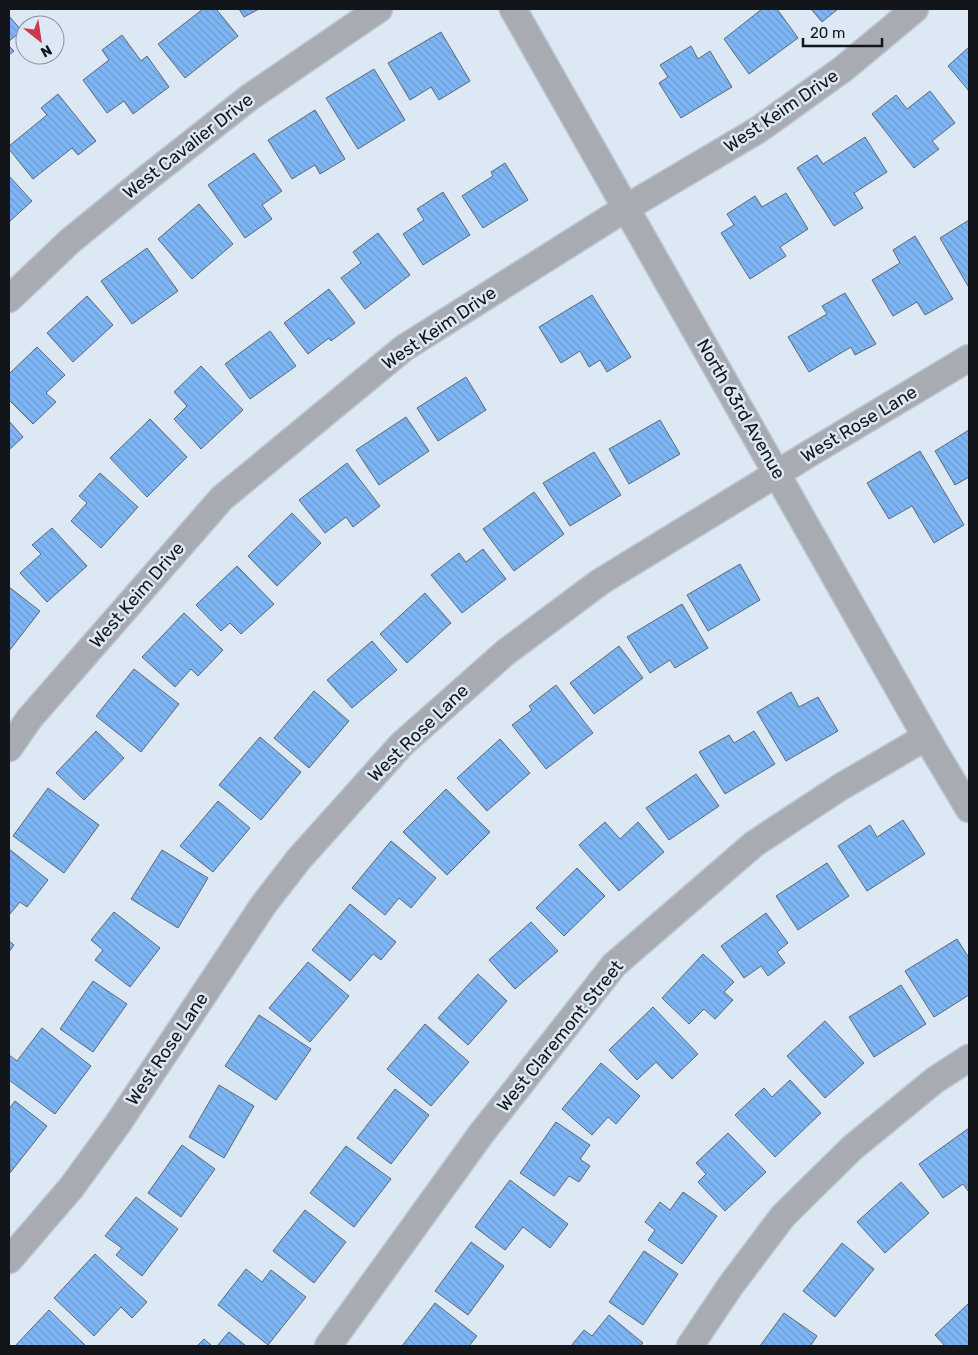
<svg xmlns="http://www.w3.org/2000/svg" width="978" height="1355" viewBox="0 0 978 1355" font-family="Rubik,sans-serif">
<defs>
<pattern id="building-back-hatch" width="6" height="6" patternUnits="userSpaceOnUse" patternTransform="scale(1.25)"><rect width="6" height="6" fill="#7db5f5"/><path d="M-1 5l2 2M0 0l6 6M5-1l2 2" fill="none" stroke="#6b9bd1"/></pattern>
</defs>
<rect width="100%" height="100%" fill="#dde8f5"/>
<path fill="url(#building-back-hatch)" stroke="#5e6873" d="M203,9h13l22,27 -53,42 -27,-34z
M239,9h20l-15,8z
M762,9h15l21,29 -49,36 -25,-35z
M811,9h27l-16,13z
M9,16l13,15 -13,10z
M441,32l29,49 -31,19 -8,-13 -21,13 -22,-37z
M122,35l19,26 6,-5 22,31 -36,27 -9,-13 -17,12 -24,-33 26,-20 -7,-10z
M9,46l5,5 -5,4z
M691,46l7,13 12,-8 22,36 -51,31 -22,-35 9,-6 -8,-12z
M969,47v44l-21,-25z
M374,69l31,51 -47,29 -32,-51z
M930,91l25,32 -23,18 7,8 -25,19 -42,-54 24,-19 11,14z
M58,94l38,47 -18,14 -6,-7 -39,31 -24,-30v-3l38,-31 -6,-7z
M315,110l30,49 -25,15 -5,-9 -23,14 -24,-39z
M865,137l22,35 -33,21 9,15 -29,18 -37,-58 20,-13 6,9z
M254,153l28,38 -20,14 10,14 -27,19 -37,-53z
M505,163l23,37 -45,28 -21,-32 31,-20 -2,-4z
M9,176l23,25 -23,21z
M443,192l27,43 -47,30 -20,-31 21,-14 -7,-11z
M786,193l22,36 -28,18 6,9 -36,23 -29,-46 13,-8 -7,-11 28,-18 7,11z
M199,204l34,40 -41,35 -34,-40z
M969,220v66h-1l-28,-48z
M378,233l32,42 -45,34 -24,-31 20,-15 -8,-11z
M915,236l38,63 -28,16 -8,-13 -24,14 -21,-36 28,-17 -7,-13z
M147,248l31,43 -46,33 -31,-43z
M329,289l26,34 -24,18 -2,-3 -21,16 -24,-31z
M845,293l31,51 -21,11 -4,-8 -42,25 -21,-35 39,-23 -5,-8z
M592,295l39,62 -24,15 -7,-12 -11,7 -9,-16 -19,12 -22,-36z
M87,296l26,29 -40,37 -26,-29z
M270,331l26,35 -46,33 -25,-35z
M37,347l28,28 -19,18 10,9 -23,22 -24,-24v-26z
M201,366l42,44 -42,39 -27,-30 13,-13 -13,-14z
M466,377l20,33 -48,31 -21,-33z
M406,417l23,34 -50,34 -23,-35z
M150,419l37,38 -40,40 -37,-39z
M660,420l20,34 -51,30 -20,-35z
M9,421l14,16 -14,13z
M969,430v47l-14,8 -20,-34z
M920,451l44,74 -30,18 -22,-37 -23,13 -22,-36z
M594,452l27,43 -51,31 -27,-43z
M347,463l33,43 -27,21 -7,-10 -21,16 -26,-33z
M100,473l38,34 -37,41 -30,-27 16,-18 -8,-7z
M534,492l30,42 -50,37 -31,-42z
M292,513l29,30 -44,43 -29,-30z
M52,528l35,38 -40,36 -27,-29 21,-19 -9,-9z
M483,549l23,30 -44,34 -31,-38 28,-22 7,9z
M740,564l20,36 -52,31 -21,-36z
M237,566l37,38 -33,30 -11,-11 -9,8 -25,-26z
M9,587l31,24 -31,40z
M425,593l26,30 -44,40 -27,-29z
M682,604l26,44 -33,20 -5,-8 -20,13 -23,-36z
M184,613l39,37 -25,26 -7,-7 -16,18 -33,-30z
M372,641l25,29 -45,38 -25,-28z
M619,646l24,32 -49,36 -24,-31z
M134,669l45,35 -38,48 -45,-36z
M556,685l37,48 -47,36 -34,-44 20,-15 -3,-4z
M314,691l35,30 -40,47 -35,-30z
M791,692l8,15 19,-10 20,34 -52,30 -29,-49z
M96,731l28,27 -40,42 -28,-27z
M754,731l21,33 -50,30 -26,-42 30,-17 5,8z
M260,737l41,35 -40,48 -42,-35z
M500,739l30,34 -43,38 -30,-33z
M696,774l23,32 -50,34 -23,-32z
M48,788l51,37 -35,48 -51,-37z
M446,789l44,43 -43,43 -44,-43z
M218,801l32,27 -37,44 -33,-26z
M903,820l22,34 -58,37 -29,-45 32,-21 7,12z
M605,822l15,17 18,-17 26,30 -45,39 -40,-46z
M391,841l45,37 -25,30 -12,-10 -14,17 -33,-27z
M9,849l39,31 -21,27 -7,-5 -11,13z
M162,850l46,28 -30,50 -47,-29z
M827,863l22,33 -51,34 -22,-34z
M577,868l28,28 -41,40 -28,-28z
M350,904l46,38 -15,18 -8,-6 -23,27 -38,-31z
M114,912l46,36 -30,39 -35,-27 8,-10 -12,-10z
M766,913l22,30 -11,9 8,11 -17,13 -7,-10 -17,12 -23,-32z
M531,922l27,29 -43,38 -26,-29z
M957,939l12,19v37l-35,22 -29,-46z
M9,941l5,4 -5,7z
M703,954l31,28 -10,10 9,8 -18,19 -11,-10 -15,15 -27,-26z
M308,962l41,34 -39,46 -41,-34z
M478,974l29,27 -39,44 -30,-27z
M93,981l34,23 -34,48 -33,-23z
M901,985l25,39 -52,33 -25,-40z
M653,1007l45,47 -26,25 -16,-17 -19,18 -28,-30z
M259,1015l52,34 -35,51 -51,-34z
M825,1021l39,42 -39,35 -38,-42z
M425,1024l44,38 -38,44 -44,-37z
M42,1028l49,38 -36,48 -46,-34v-25l8,6z
M601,1063l39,33 -24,28 -8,-7 -16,18 -30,-26z
M790,1080l31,33 -46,44 -40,-42 29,-27 8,9z
M219,1085l35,21 -30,52 -35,-21z
M395,1089l34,26 -38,49 -34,-26z
M15,1101l32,25 -37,47 -1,-64z
M556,1122l34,23 -10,14 10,7 -11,16 -10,-6 -15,20 -34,-23z
M969,1128v64l-6,-8 -20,14 -24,-34z
M728,1133l38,39 -41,39 -27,-29 8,-8 -10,-11z
M182,1145l33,24 -34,48 -33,-24z
M346,1146l45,33 -37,48 -44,-34z
M510,1180l58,44 -18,24 -27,-21 -18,23 -30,-23z
M901,1182l28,31 -44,40 -28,-31z
M683,1192l34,24 -35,48 -34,-24 7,-10 -10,-8 15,-20 10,8z
M136,1197l42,32 -36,47 -26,-21 6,-7 -17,-12z
M305,1210l41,32 -32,41 -41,-32z
M471,1242l33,24 -36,49 -33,-24z
M842,1243l32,26 -39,48 -32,-26z
M644,1251l34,23 -35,51 -34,-23z
M95,1254l52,48 -15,16 -11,-11 -27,29 -40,-38z
M246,1269l16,13 9,-12 35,27 -38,48 -50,-40z
M435,1303l42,33 -8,10h-67z
M969,1303v43h-24l-10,-11z
M49,1310l37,36h-71z
M784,1313l33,23 -6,9 2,1h-53z
M609,1315l34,28 -3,3h-69l13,-16 8,6z
M229,1332l17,14h-29z
M204,1339l8,7h-15z"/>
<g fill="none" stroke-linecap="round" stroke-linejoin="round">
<defs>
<path id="minor" d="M513,9l413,728 43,72
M9,299l61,-58 71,-58 109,-86 129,-88
M9,748l20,-29 193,-221 182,-150 222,-140 132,-78 85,-61 72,-60
M9,1260l62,-72 46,-63 147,-221 35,-45 103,-115 104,-92 94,-70 212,-130 157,-94
M328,1346l153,-212 133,-169 140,-121 85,-56 87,-51
M690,1346l41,-61 52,-69 69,-68 83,-68 34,-22"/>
</defs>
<use href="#minor" stroke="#bdc6d2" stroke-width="29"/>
<use href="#minor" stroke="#a8acb2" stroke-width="26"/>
</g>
<g text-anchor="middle" stroke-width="5" stroke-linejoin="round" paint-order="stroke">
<g font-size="18" fill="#12161a" stroke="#dde8f5">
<text transform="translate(781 111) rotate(-34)" y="6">West Keim Drive</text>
<text transform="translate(188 146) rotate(-38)" y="6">West Cavalier Drive</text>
<text transform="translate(439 328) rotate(-34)" y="6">West Keim Drive</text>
<text transform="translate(741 409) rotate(60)" y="6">North 63rd Avenue</text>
<text transform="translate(859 424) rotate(-31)" y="6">West Rose Lane</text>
<text transform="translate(137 595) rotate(-49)" y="6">West Keim Drive</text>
<text transform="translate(418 733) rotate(-44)" y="6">West Rose Lane</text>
<text transform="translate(560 1036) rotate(-51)" y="6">West Claremont Street</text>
<text transform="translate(167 1049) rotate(-56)" y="6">West Rose Lane</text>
</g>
</g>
<rect width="978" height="1355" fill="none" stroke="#12161a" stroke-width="20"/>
<g transform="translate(40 40) rotate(150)"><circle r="24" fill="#dde8f5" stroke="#8c949d"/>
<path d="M0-4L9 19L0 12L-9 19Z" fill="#c93947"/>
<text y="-8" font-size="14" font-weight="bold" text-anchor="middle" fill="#12161a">N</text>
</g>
<path d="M803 38v8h79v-8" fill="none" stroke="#12161a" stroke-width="2.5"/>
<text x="810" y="38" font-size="15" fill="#12161a" stroke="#dde8f5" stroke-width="4" paint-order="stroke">20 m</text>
</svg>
